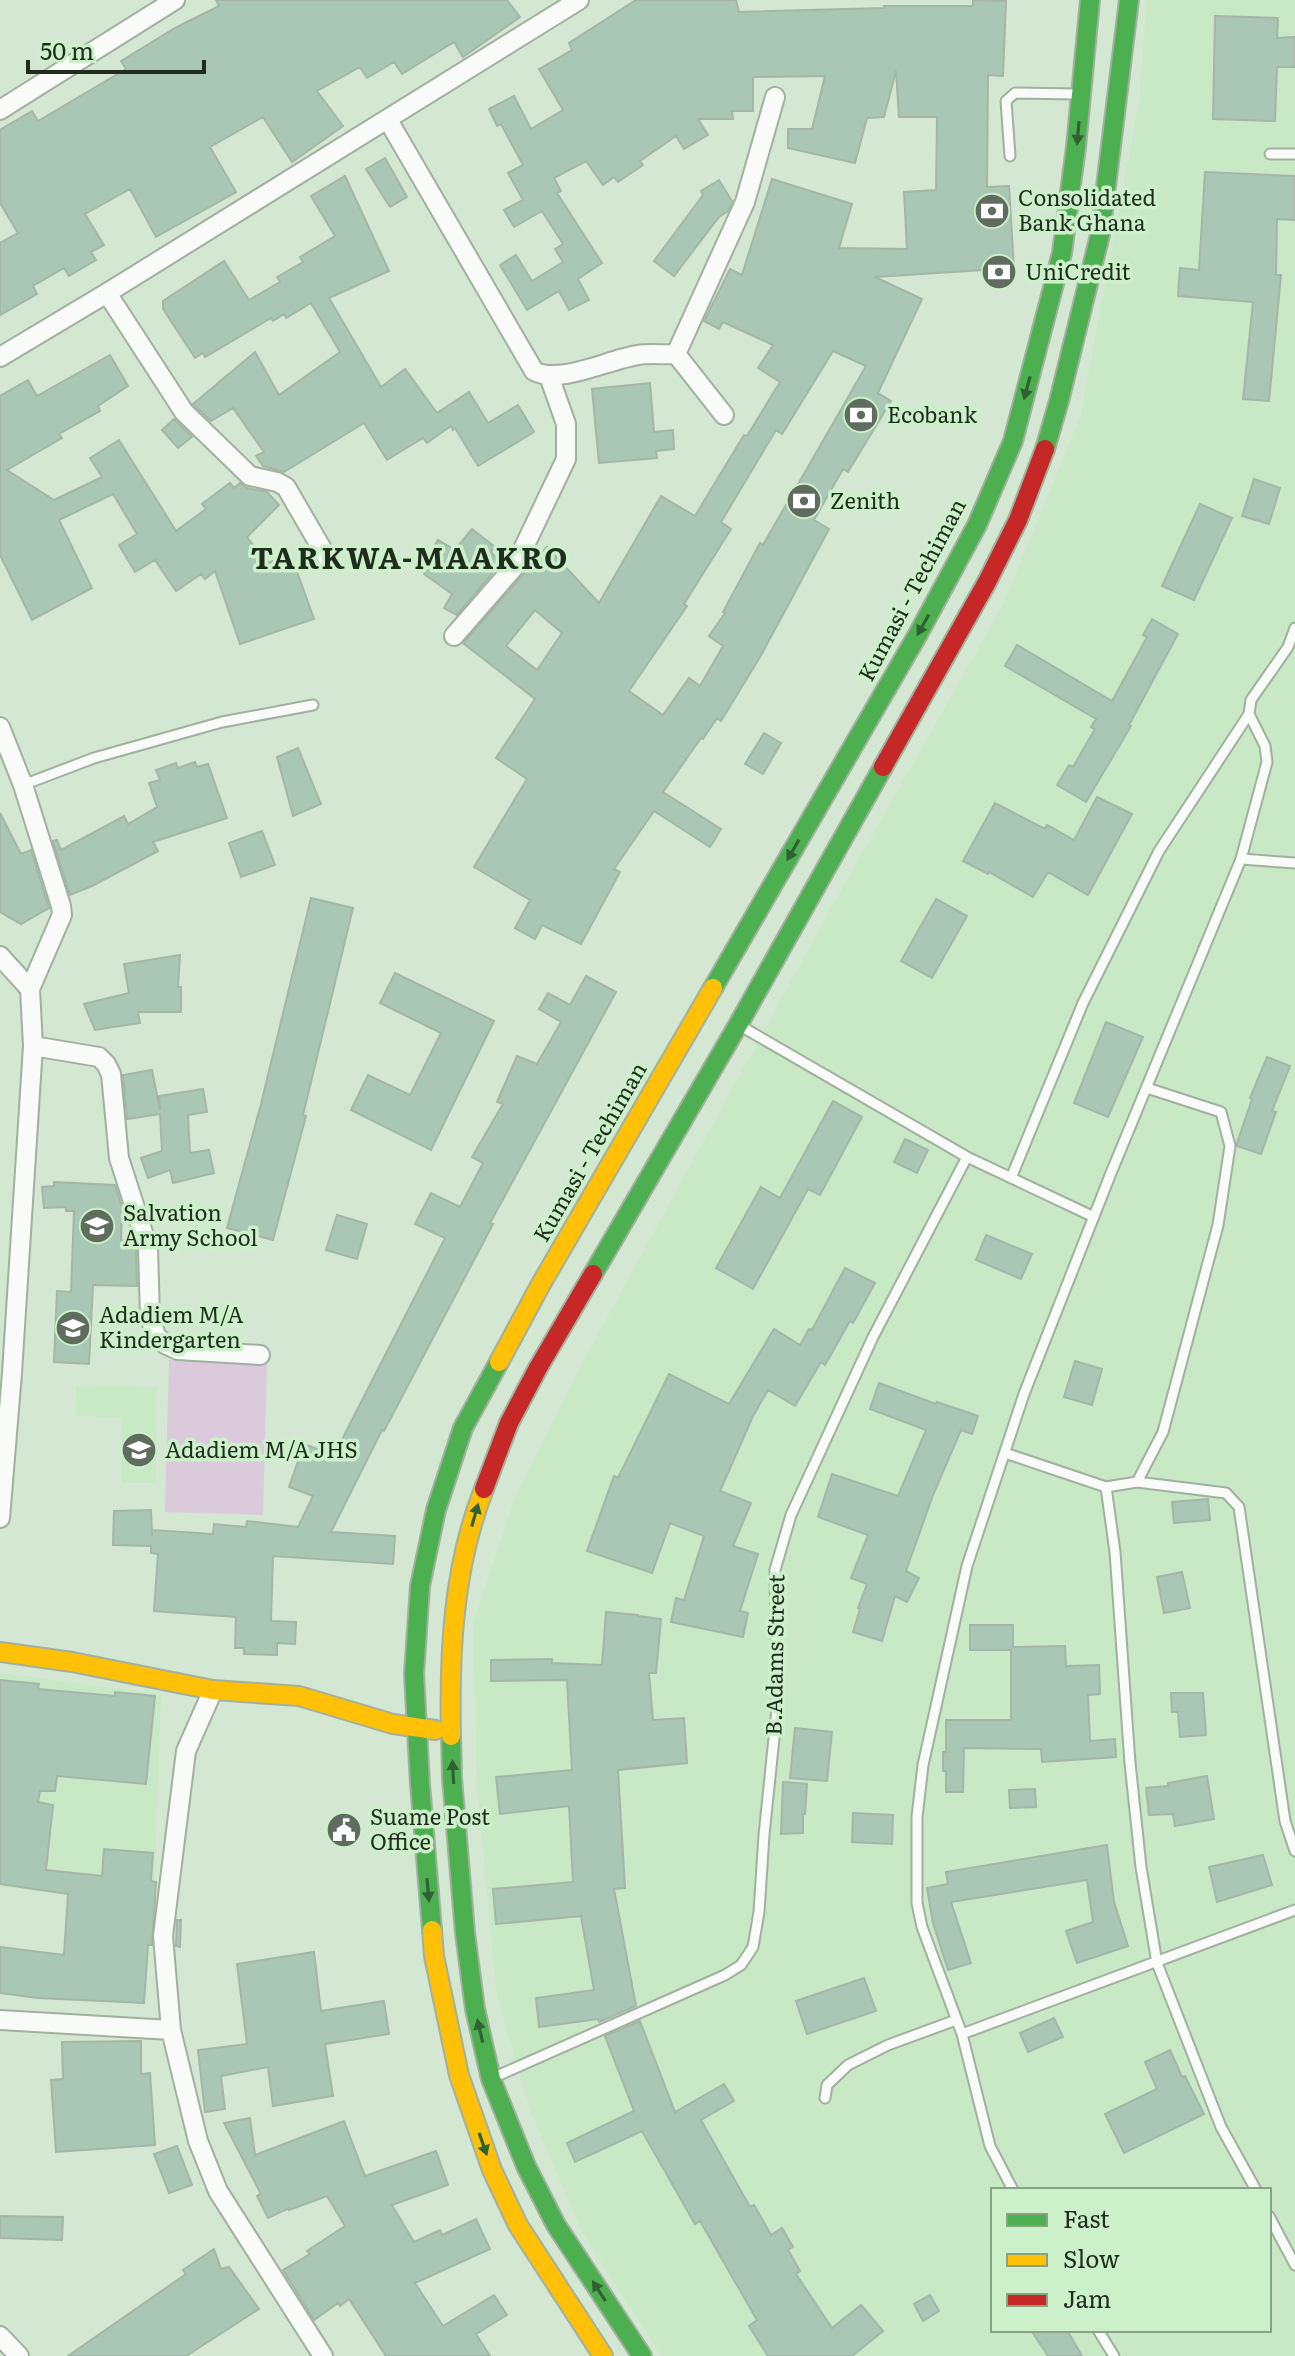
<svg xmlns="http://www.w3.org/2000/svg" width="1295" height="2356" viewBox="0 0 1295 2356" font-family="Literata,serif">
<rect width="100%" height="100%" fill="#d4e7d2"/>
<path fill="#c8e8c6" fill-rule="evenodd" d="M1147,0h148v2356h-634l-79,-124 -51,-120 -34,-115 -20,-208 -4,-165 42,-127 63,-126 251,-459 174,-307 78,-190 58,-313zM993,2190h276v140h-276z
M76,1386l81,1 -1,96h-34v-66l-47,-1z
M0,1673l161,21 -7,209 -154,-16z"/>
<path fill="#dbc9dc" d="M169,1360l98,3 -4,152 -98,-3z"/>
<path fill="#aac7b5" stroke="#a3b6a7" stroke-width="2" fill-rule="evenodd" d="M216,0h291l13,17 -57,40 -9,-15 -52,32 -8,-12 -27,16 -7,-11 -43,24 26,35 -51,36 -29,-45 -53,30 26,45 -80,45 -26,-48 -45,25 19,31 -13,7 5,8 -27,16 -5,-8 -31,18 4,8 -37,21v-72l18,-10 -18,-30v-73l32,-19 6,10 88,-52 -5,-8 54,-33 44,-22z
M636,0h100l3,12 145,-4v-2h89v-6l33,1 -3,75 -15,-1 -1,112 22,-1 5,82 -139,9 47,22 -44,94 13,8 -43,71 -5,-3 -29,51 15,9 -69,128 -39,64 -4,-3 -14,21 -2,-1 -38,54 58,37 -11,18 -56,-36 -40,58 6,3 -39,72 -39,-19 -7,14 -20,-11 15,-28 -56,-33 53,-88 -31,-21 39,-59 -72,-56 61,-69 6,-11 17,-16 52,56 62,-107 34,20 49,-81 3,1 33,-54 -22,-14 15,-23 -50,-23 -4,7 -15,-8 26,-52 12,6 30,-96 80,25 -13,44 68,1 -3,-57 32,-2 1,-73h-38l-3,-46 -12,46 -17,1 -12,45 -67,-15v-19h24l13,-53 -72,1v34h-21l1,8h-35l10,16 -24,14 -8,-13 -36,25 3,4 -25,17 -4,-5 -11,8 -17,-24 -32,17 7,13 -4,2 45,70 -24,16 11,21 -20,10 -10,-19 -32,19 -27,-45 16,-10 16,26 31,-19 -8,-13 8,-5 -21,-33 -28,16 -10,-17 19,-10 -15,-27 15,-8 -22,-41 -4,2 -8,-17 25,-13 17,33 32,-19 -24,-41 33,-19 -3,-7zM833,351l33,15 -103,179 -3,-2 -37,69 2,1 -16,23 14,10 -23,40 -11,-8 -26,37 -34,-24 58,-85 -3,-2 47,-75 -10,-7 55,-92 6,4zM535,610l27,23 -25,37 -31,-24z
M1215,16l63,2 -1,20 18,-1v30h-18l-2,54 -62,-2z
M385,158l22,39 -17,10 -24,-38z
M1205,172l90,4v44l-18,-1 -1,56h5l-12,126 -26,-2 10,-97 -75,-6 2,-28 19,2z
M345,176l44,95 -60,27 52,89 24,-18 32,44 32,-21 19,31 30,-18 16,27 -56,34 -23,-38 -2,2 -2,-4 -24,17 -4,-5 -36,22 -23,-37 -80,49 -21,-6 -7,-10 8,-4 -31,-44 -22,13 -18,-17 62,-52 24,43 61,-43 -29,-49 -25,15 -2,-4 -11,7 -2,-3 -66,39 -2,-4 -8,5 -32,-49v-8l61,-40 25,39 31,-18 -3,-5 26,-15 -3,-5 35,-21 -24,-40z
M719,180l13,21 -4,10 -9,6 -45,59 -20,-15 49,-66 -2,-4z
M110,355l18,31 -30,20 2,5 -41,23 3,4 -55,32 47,30 48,-23 -12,-19 29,-18 57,91 30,-22 -4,-5 28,-21 4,5 6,-5 7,5 20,4 12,13 -32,32 20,26 24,-8 23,64 -74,25 -25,-73 -10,8 -4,-5 -25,17 -21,-31 -20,12 -16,-27 18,-11 -24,-40 -54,26 33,68 -60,32 -32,-65v-159l28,-16 9,16z
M650,383l4,49 19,-2 1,19 -18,2 1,7 -58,5 -7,-74z
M174,419l18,18 -14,11 -16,-18z
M1254,479l26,9 -11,36 -27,-8z
M1200,504l32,14 -38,82 -32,-14z
M472,529l23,18 -4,5 10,11 -44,52 -13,-7 8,-14 -28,-20 2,-3 -4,-3 16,-28 17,10z
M1152,619l26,15 -49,91 2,1 -45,76 -29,-17 12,-20 4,2 22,-38 -4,-2 5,-8 -91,-53 12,-21 95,56 35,-64 -4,-2z
M764,733l17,10 -18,31 -18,-10z
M298,748l23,56 -28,12 -16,-59z
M195,762l2,5 11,-3 19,54 -74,24 5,9 -66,35 -22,9 -17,-54 4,-1 4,10 63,-34 4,8 29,-17 -8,-24 11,-3 -4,-10 20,-7 2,5z
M1097,797l35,17 -44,81 -40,-23 -15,25 -44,-25 -1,2 -25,-13 32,-58 50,26 2,-4 27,15z
M0,813l21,41 10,-4 18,58 -28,16 -21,-12z
M262,831l13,34 -34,12 -12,-34z
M311,898l42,10 -50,207 3,1 -33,124 -46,-12 34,-124z
M936,899l31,17 -35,62 -31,-17z
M180,955l-2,32h3v25h-43l2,11 -45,7 -11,-26 45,-11 -5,-29z
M395,973l99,48 -63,129 -80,-40 17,-35 42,20 31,-62 -61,-30z
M586,976l30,16 -126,231 3,1 -109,207 -2,-1 -51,102 64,4 -2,28 -120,-8 -2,65 25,1 -1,22 -18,-1v12l-33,-1v-6h-9l1,-31 -82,-6 4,-57 -7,-1v-7l-38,-1 1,-34 37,-1 1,26v-6l61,4 1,-10 32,3 1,-6 51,6 15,-31 -24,-9 15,-43 30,11 111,-217 -30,-14 16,-31 29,14 23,-44 -11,-6 31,-53 -6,-2 20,-46 20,8 24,-42 -22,-13 9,-16 22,12z
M1106,1022l37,15 -35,80 -34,-14z
M1267,1057l23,9 -18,45 4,1 -15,42 -24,-8v-3l15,-44 -2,-1z
M152,1070l8,40 -1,-14 44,-7 4,23 -19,3 2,38 19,-3 5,23 -41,10 -3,-13 -22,8 -7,-20 21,-7 -2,-37 -33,5 -4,-44z
M833,1101l29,16 -42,78 -12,-6 -55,100 -37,-21 45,-81 19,11z
M905,1139l23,11 -11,23 -23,-11z
M54,1182l61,3 7,22 -1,33 12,1 3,9 1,36 -44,-1 -4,79 -35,-2 3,-71 14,1 3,-81h-8v-4l-22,1 -2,-21 12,-1z
M337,1215l30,9 -10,35 -31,-9z
M986,1235l46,19 -11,25 -45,-19z
M845,1268l30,15 -22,40 -3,-2 -25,44 -4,-3 -26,44 -27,-16 -15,26 -33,75 31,12 -18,43 25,8 -18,57 8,2 -5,24 -72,-15 5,-24 8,2 20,-64 -34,-13 -18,50 -65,-22 27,-75 4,2 51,-104 60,30 45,-75 26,16 9,-16 3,1z
M1075,1361l27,8 -10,36 -28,-8z
M879,1383l57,21 1,-2 41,14 -6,18 -11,-4 -28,65 -27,76 13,7 -12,24 -12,-6 -13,45 -29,-9 7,-23 -2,-1 9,-24 -16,-6 17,-43 -50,-18 14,-43 66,22 28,-66 -56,-21z
M1208,1499l2,21 -36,3 -2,-21z
M1182,1572l8,36 -26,5 -7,-36z
M606,1612l32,3v1l23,3 -5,54h-7l4,47 31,-2 3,45 -69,7 7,118 -11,1 22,117 -37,16 -1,-3 -59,8 -3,-29 58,-8 -13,-74 -85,8 -3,-35 80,-7 -4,-76 -69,8 -4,-37 76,-7 -5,-90 -76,1v-21l61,-1v4l50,2z
M970,1625h43v22l52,-1 1,20 33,-1 1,29 -12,1 2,46 25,-2 1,18 -74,5 -1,-13 -77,-1 -1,44h-17v-21h-3v-19h3v-32h65v-70h-41z
M0,1680l39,4 -1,5 77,7v-4l40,4 -9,88 -89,-8 -2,15h-15l-2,11 15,3 -7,65 56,6 2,-27 49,4 -2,28 5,1 -4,63h-4l-4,58 -106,-5 -38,-5v-46l64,8 4,-61 -68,-10z
M1171,1693h32l3,42 -26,2 -2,-25h-6z
M795,1728l37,4 -5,49 -37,-3z
M1207,1776l7,43 -39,7 -2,-12 -24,1 -3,-27 22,-2v-3z
M783,1782l24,2 -2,30h-2v19l-22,1z
M1035,1789l1,18 -26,1 -1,-18z
M853,1813l40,2 -1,29 -40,-2z
M1107,1845l7,57 14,44 -51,17 -11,-32 27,-9 -6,-42 -136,22 20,61 -23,7 -15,-47 -6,-35 21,-4 -2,-12z
M1263,1855l9,30 -55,17 -8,-35z
M177,1920h4l-1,27 -4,-1z
M314,1952l7,59 63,-10 5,33 -64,10 8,52 -60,10 -5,-39 -47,9 4,33 -20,3 -7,-62 49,-6 -10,-80z
M864,1978l12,33 -69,23 -11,-33z
M1054,2018l9,19 -35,15 -8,-19z
M640,2021l35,91 49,-28 10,17 -33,19 49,87 4,-2 17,30 11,-7 11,19 -5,3 12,21 -4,3 36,54 29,-23 22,26 -31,25h-84l-19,-30 8,-6 -57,-99 -5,3 -53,-93 -67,31 -8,-19 67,-32 -29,-75z
M141,2041v33l9,-1 5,72 -99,7 -5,-72 12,-1 -1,-37z
M1170,2050l12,27 3,-1 19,38 -80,39 -19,-39 52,-25 -12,-27z
M250,2118l5,37 89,-34 21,55 71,-25 12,34 -56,20 22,37 26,-12 2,5 34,-16 14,30 -75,34 28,43 51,-31 13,20 -31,19 14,22h-104l-37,-57 -9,7 -2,-3 -24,17 -31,-50 27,-16 -3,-3 38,-25 -18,-30 -38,14v-2l-21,10 -11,-22 4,-2 -37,-71z
M177,2146l15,39 -23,8 -15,-39z
M0,2216l63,1 -1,23 -62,-2z
M214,2249l7,20 8,-2 30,42 -73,47h-118l118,-82 -3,-4z
M930,2295l9,16 -16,10 -9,-17z
M1031,2330h36l15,26h-34z"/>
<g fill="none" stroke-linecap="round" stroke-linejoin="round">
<defs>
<path id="lane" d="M1270,154h25
M1010,156l-4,-55 9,-8 61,1
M23,785l71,-27 128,-36 91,-17
M1241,859l54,4
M744,1028l223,129 127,60
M1011,1178l72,-175 76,-152 90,-137
M1005,1453l101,34 9,65 15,211 11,104 16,96 64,164 35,63
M1137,1482l26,-50 55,-207 12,-79 -9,-34 -74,-24
M1106,1487l31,-5 89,11 13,14 46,314 10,30
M962,2034l333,-124
M497,2076l228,-101 16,-10 12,-18 6,-35 5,-77 13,-126 -2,-139 16,-55 82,-178 94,-180
M825,2098l2,-13 21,-20 40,-20 68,-25
M1013,2190l-23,-44 -28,-112 -40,-107 -5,-24v-86l6,-52 44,-199 57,-172 87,-221 130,-314 26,-97 -2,-16 -16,-32 2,-14 37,-53 7,-19
M1269,2216l26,49
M1098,2330l16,26"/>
<path id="street" d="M0,110l175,-110
M388,120l146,251c25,14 76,-12 104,-16 13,-2 25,0 38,-1
M107,293l77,119 66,64 27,6 9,5 43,74
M0,357l107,-64 472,-293
M724,415l-48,-61 69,-152 30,-105
M454,636l61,-70 51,-107v-35l-17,-48
M0,727l23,58 38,121 1,9 -4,9 -28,65
M0,956l30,33 3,57 -21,327 -12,145
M33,1046l66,11 7,7 5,10 8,84 29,90 2,69 6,19 9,8 13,6 82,5
M213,1690l-27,61 -23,185 8,94 27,111 20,50 105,165
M0,2020l171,10
M0,2336l19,20"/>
<path id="fast" d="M1045,449l14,-48 41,-166 29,-235
M713,988l204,-352 60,-111 36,-84 49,-188 14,-106 14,-147
M593,1274l145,-249 145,-258
M451,1736l1,42 13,155 10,76 16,70 35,87 30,59 86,131
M432,1930l-12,-146 -6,-110 6,-88 16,-76 27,-82 36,-66"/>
<path id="slow" d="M499,1362l42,-78 172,-296
M0,1652l72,10 141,28 86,6 94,28 42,6
M451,1736c-2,-83 2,-169 33,-247
M432,1930l2,26 25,119 33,95 26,55 85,131"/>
<path id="jam" d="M883,767l104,-185 31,-62 27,-71
M484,1489l25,-66 29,-55 55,-94"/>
</defs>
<use href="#lane" stroke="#a1b09f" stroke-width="13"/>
<use href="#street" stroke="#a1b09f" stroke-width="22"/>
<use href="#fast" stroke="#a1b09f" stroke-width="22"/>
<use href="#slow" stroke="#a1b09f" stroke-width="22"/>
<use href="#jam" stroke="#a1b09f" stroke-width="22"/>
<use href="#lane" stroke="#f9fbf8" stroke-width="9"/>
<use href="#street" stroke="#f9fbf8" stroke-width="18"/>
<use href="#fast" stroke="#4caf50" stroke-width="18"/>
<use href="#slow" stroke="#ffc107" stroke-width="18"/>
<use href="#jam" stroke="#c62828" stroke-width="18"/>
</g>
<defs><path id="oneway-solid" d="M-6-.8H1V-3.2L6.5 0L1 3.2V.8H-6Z" transform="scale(2)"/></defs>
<g fill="#316032">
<use href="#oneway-solid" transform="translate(1078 133) rotate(95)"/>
<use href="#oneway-solid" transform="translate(1027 388) rotate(105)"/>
<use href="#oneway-solid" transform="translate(923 625) rotate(119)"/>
<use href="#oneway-solid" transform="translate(793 850) rotate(120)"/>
<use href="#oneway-solid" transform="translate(475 1515) rotate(-74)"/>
<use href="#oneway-solid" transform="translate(453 1772) rotate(-93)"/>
<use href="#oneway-solid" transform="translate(428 1890) rotate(85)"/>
<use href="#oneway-solid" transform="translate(480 2031) rotate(-103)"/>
<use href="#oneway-solid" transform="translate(483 2144) rotate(71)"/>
<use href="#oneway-solid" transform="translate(599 2291) rotate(-123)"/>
</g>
<defs>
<symbol id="bank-disc" viewBox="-11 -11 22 22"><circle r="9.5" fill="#5e6d5d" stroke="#ccf0c9"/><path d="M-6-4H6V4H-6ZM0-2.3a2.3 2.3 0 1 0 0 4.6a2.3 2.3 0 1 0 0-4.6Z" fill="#fff"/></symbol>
<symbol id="school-disc" viewBox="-11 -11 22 22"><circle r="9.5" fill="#5e6d5d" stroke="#ccf0c9"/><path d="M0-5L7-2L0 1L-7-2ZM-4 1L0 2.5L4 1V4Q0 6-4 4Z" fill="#fff"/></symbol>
<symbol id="civic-disc" viewBox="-11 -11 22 22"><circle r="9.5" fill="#5e6d5d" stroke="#ccf0c9"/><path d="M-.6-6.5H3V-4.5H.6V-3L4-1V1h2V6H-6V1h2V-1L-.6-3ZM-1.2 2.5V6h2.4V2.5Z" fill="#fff"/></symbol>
</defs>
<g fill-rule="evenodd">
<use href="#bank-disc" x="972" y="191" width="40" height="40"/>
<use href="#bank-disc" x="979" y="252" width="40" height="40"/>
<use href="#bank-disc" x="841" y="395" width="40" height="40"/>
<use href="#bank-disc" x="784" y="481" width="40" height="40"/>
<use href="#school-disc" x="77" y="1206" width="40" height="40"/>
<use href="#school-disc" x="53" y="1308" width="40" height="40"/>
<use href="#school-disc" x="119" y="1430" width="40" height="40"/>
<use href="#civic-disc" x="324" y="1810" width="40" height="40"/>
</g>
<g text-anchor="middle" stroke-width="7" stroke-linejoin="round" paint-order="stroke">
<g font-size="22" fill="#1f2c1e" stroke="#ccf0c9" text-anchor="start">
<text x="1018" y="206">Consolidated<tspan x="1018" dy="25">Bank Ghana</tspan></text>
<text x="1025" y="280">UniCredit</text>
<text x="887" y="423">Ecobank</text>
<text x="830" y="509">Zenith</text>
<text x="123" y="1221">Salvation<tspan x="123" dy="25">Army School</tspan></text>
<text x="99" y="1323">Adadiem M/A<tspan x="99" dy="25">Kindergarten</tspan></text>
<text x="165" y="1458">Adadiem M/A JHS</text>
<text x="370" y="1825">Suame Post<tspan x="370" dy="25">Office</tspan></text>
</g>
<g font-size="22" fill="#1f2c1e" stroke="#ccf0c9">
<text transform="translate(912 590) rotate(-62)" y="8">Kumasi - Techiman</text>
<text transform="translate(590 1152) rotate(-60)" y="8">Kumasi - Techiman</text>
<text transform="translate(775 1655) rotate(-89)" y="8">B.Adams Street</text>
</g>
<g font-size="30" font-weight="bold" letter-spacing="2" fill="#1f2c1e" stroke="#ccf0c9">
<text x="410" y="569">TARKWA-MAAKRO</text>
</g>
</g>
<rect x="991" y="2188" width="280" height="144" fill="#ccf0c9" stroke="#87a285" stroke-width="2"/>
<rect x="1007" y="2214" width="40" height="12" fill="#4caf50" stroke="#87a285" stroke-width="2"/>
<text x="1063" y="2228" font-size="24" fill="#1f2c1e">Fast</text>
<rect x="1007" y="2254" width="40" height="12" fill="#ffc107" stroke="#87a285" stroke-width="2"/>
<text x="1063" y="2268" font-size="24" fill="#1f2c1e">Slow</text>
<rect x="1007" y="2294" width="40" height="12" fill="#c62828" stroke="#87a285" stroke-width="2"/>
<text x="1063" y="2308" font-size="24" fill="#1f2c1e">Jam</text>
<path d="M28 60v12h176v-12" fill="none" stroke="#1f2c1e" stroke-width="4"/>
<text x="40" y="60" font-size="24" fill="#1f2c1e" stroke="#ccf0c9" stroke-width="6" paint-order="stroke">50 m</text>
</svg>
